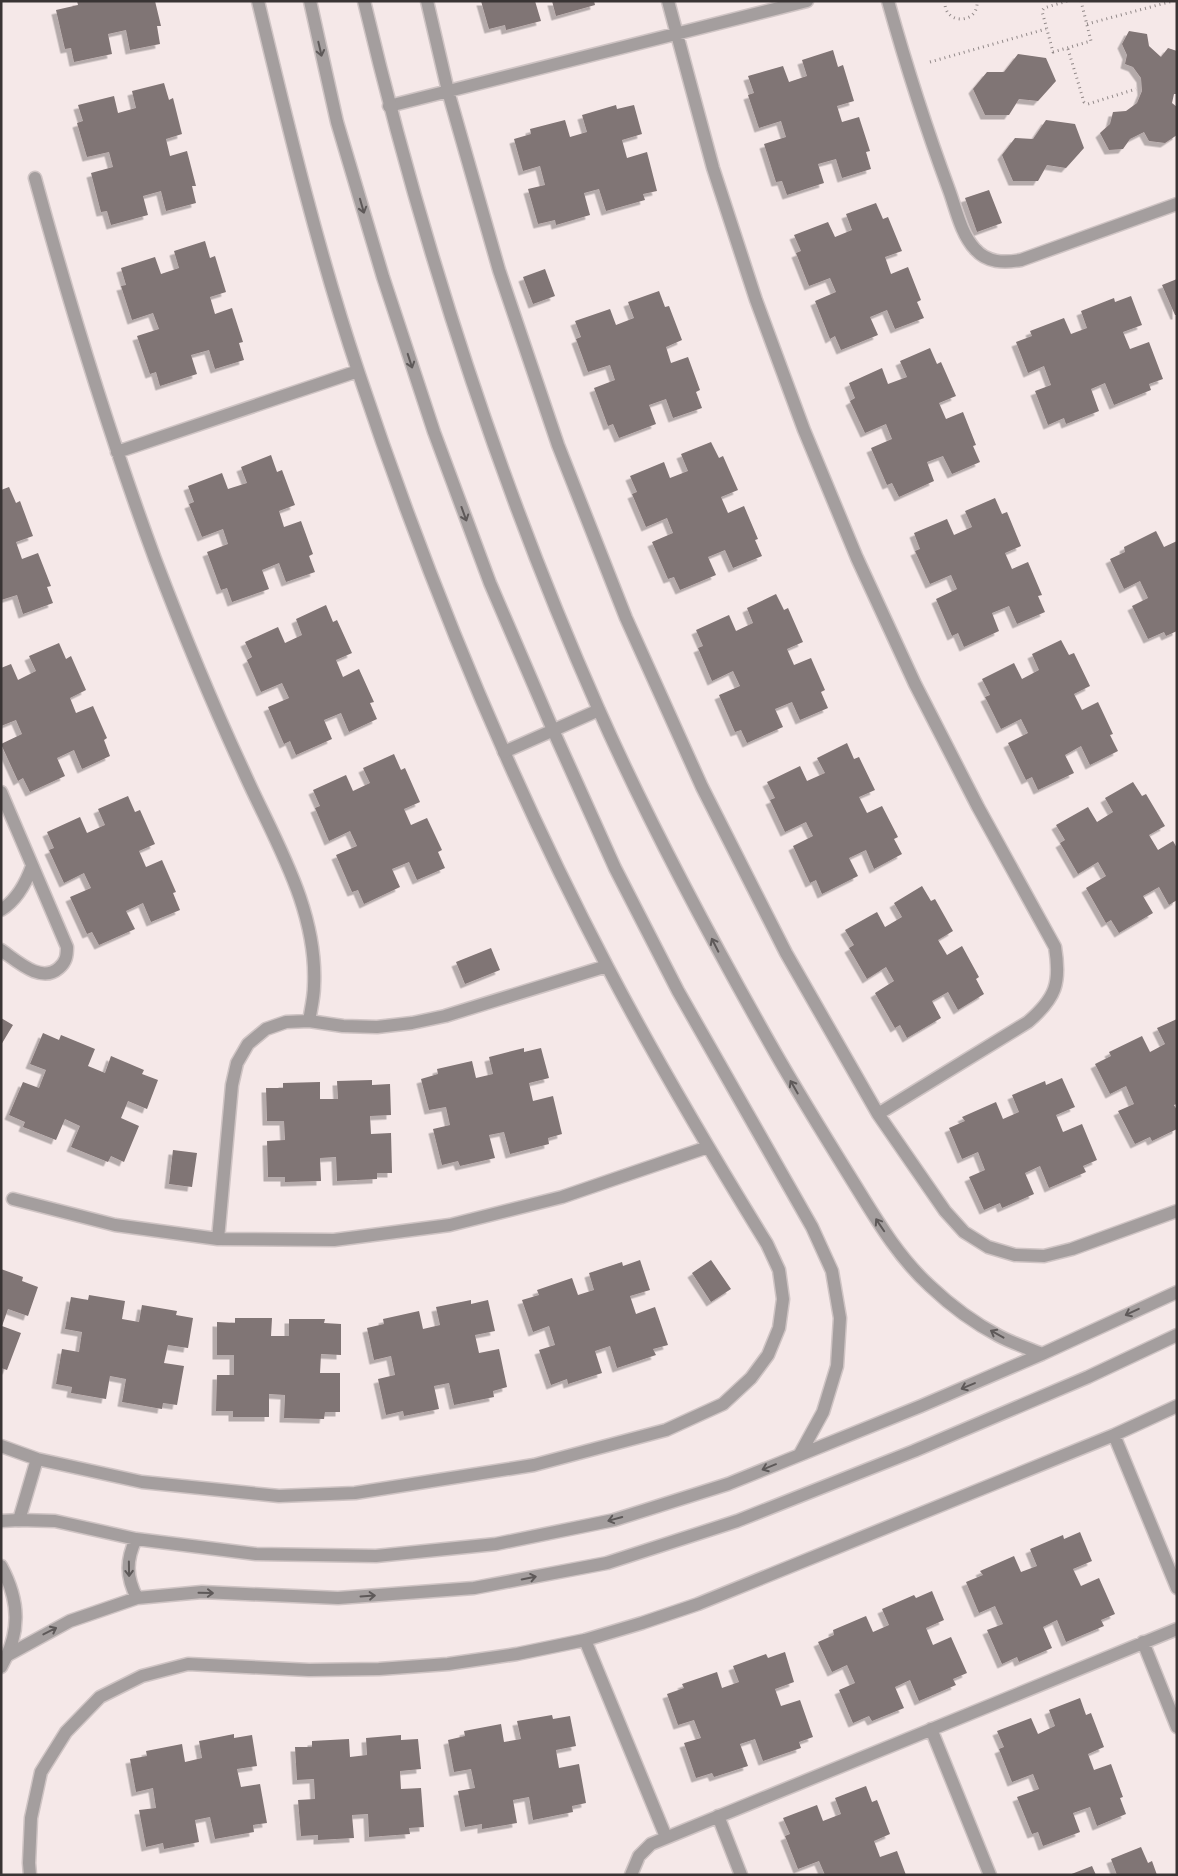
<svg xmlns="http://www.w3.org/2000/svg" width="1178" height="1876" viewBox="0 0 1178 1876" font-family="'IBM Plex Sans',sans-serif">
<defs>
<filter id="shadow"><feDropShadow dx="-4.5" dy="4.5" stdDeviation="0" flood-color="#0004"/></filter>
</defs>
<rect width="100%" height="100%" fill="#f5e8e8"/>
<path fill="#807474" filter="url(#shadow)" d="M77,1h78l6,25h-4l3,18 -30,6 -4,-20 -18,4 4,20 -38,8 -3,-14 -6,1 -9,-39 22,-5z
M481,1h54l6,20 -35,9 -1,-5 -16,4z
M552,1h42l1,4 -39,11z
M1129,31l18,3 2,12 12,11 7,-9 9,3v43h-3l-2,9 5,4v28l-12,8 -16,-2 -5,-9 -14,7 -7,10 -14,1 -9,-17 10,-9 3,-12 13,-1 11,-8 5,-12 -1,-13 -8,-11 -8,-3 2,-9 -5,-11z
M833,50l5,17 5,-2 11,36 -17,5 5,16 17,-5 11,34 -4,1 5,17 -29,9 -6,-19 -18,5 6,19 -37,12 -5,-14 -6,1 -12,-38 22,-7 -5,-16 -22,7 -11,-33 6,-2 -6,-17 35,-10 6,16 18,-6 -5,-16z
M1018,54l28,4 10,23 -18,20 -19,-2 -10,16h-24l-12,-26 14,-17h17z
M164,83l5,17 4,-2 9,36 -16,5 4,17 17,-5 9,35h-4l4,17 -30,8 -5,-20 -18,5 5,19 -37,10 -4,-14 -6,1 -10,-39 22,-6 -4,-15 -22,5 -10,-34 6,-2 -5,-16 36,-9 4,17 18,-5 -4,-17z
M616,105l1,4 17,-4 8,29 -20,6 5,18 20,-6 10,39 -14,3 2,6 -39,11 -7,-22 -15,4 6,22 -34,10 -1,-5 -17,4 -10,-35 17,-4 -5,-19 -17,5 -9,-32 17,-5 -1,-5 35,-9 5,17 17,-5 -5,-17z
M1046,120l29,4 9,24 -18,20 -19,-3 -9,16h-25l-11,-26 13,-17 18,1z
M989,190l13,33 -25,9 -12,-34z
M876,203l7,16 5,-2 14,34 -17,6 6,17 17,-7 13,33 -4,2 7,16 -29,11 -8,-19 -17,7 8,18 -37,15 -6,-14 -5,3 -15,-38 21,-9 -6,-14 -21,8 -13,-33 5,-2 -7,-16 34,-13 7,15 17,-7 -6,-16z
M205,241l5,17 5,-2 11,36 -16,5 5,17 17,-6 11,34 -4,1 5,17 -29,9 -6,-19 -18,5 6,19 -37,12 -4,-14 -6,2 -13,-38 22,-7 -6,-16 -21,7 -11,-34 5,-1 -5,-17 34,-11 6,17 18,-6 -5,-17z
M545,269l10,27 -22,8 -10,-27z
M1177,279v36h-2l-13,-30z
M659,291l6,16 4,-1 13,34 -16,7 5,16 17,-6 12,33 -4,2 6,16 -29,10 -7,-19 -17,6 7,19 -37,14 -6,-14 -5,2 -14,-38 21,-8 -5,-15 -22,7 -12,-33 5,-2 -6,-16 35,-12 6,16 18,-7 -6,-16z
M1131,296l11,29 -19,7 7,17 19,-7 14,37 -14,5 2,6 -37,15 -9,-22 -14,6 8,22 -33,13 -2,-6 -16,7 -13,-34 16,-6 -7,-19 -16,7 -12,-31 16,-6 -2,-5 34,-13 7,16 16,-6 -6,-17 33,-13 1,4z
M930,348l7,16 4,-2 15,34 -17,7 7,16 17,-7 13,33 -3,1 7,16 -28,12 -9,-18 -16,6 7,19 -35,16 -7,-14 -5,2 -16,-37 21,-9 -6,-15 -21,9 -15,-32 5,-3 -6,-15 33,-15 6,16 19,-7 -7,-16z
M711,442l8,16 4,-2 15,34 -17,7 7,16 16,-7 14,33 -3,1 7,16 -29,12 -8,-18 -17,7 8,18 -36,15 -6,-13 -6,2 -16,-37 21,-9 -6,-15 -21,9 -14,-33 5,-2 -7,-16 34,-14 6,16 18,-7 -7,-17z
M271,455l6,17 5,-2 13,35 -16,6 5,16 17,-6 12,33 -4,2 6,16 -29,10 -7,-19 -17,7 7,19 -37,13 -5,-14 -6,2 -14,-38 21,-8 -5,-15 -21,8 -13,-33 5,-2 -6,-16 34,-13 6,16 19,-6 -6,-16z
M9,487l7,16 4,-2 13,35 -17,6 6,17 16,-6 13,33 -4,1 6,16 -30,11 -6,-19 -16,5v-110z
M995,498l7,16 5,-2 14,34 -16,7 7,16 16,-7 14,33 -4,1 7,16 -28,12 -8,-18 -17,7 7,18 -35,16 -6,-14 -6,3 -16,-37 21,-10 -6,-14 -21,9 -15,-33 5,-2 -6,-16 33,-14 7,16 18,-8 -7,-16z
M1156,531l8,16 13,-6v90l-11,5 -2,-4 -16,7 -16,-33 16,-8 -8,-17 -16,8 -14,-30 15,-7 -1,-5z
M776,594l8,16 4,-2 15,34 -16,7 7,16 17,-7 14,32 -4,2 7,16 -28,12 -8,-18 -17,7 8,18 -36,16 -6,-13 -6,2 -16,-37 21,-9 -7,-15 -21,10 -14,-33 5,-2 -7,-16 33,-15 7,16 17,-8 -6,-15z
M326,605l7,17 4,-2 15,33 -16,7 7,17 16,-8 15,33 -4,1 7,16 -28,13 -8,-19 -17,7 8,19 -36,16 -6,-14 -6,3 -16,-37 21,-9 -7,-15 -21,9 -14,-32 5,-3 -7,-15 33,-15 7,16 17,-8 -6,-16z
M1061,640l8,15 5,-2 16,33 -16,8 8,16 16,-8 15,32 -3,1 8,16 -28,14 -9,-19 -16,9 9,18 -36,17 -6,-13 -6,3 -18,-37 20,-10 -7,-14 -20,10 -16,-32 5,-2 -8,-16 32,-16 8,16 17,-9 -7,-16z
M59,643l7,16 5,-3 15,34 -16,8 6,15 17,-7 14,32 -3,2 6,16 -28,13 -8,-19 -17,8 8,18 -35,16 -7,-14 -5,3 -17,-37 21,-10 -6,-14 -15,6v-58l10,-4 7,16 18,-9 -7,-15z
M847,743l7,16 5,-2 16,33 -16,7 8,16 15,-7 16,31 -4,2 8,15 -28,15 -8,-19 -17,8 9,18 -36,18 -6,-14 -6,3 -17,-37 20,-10 -7,-14 -21,10 -15,-32 5,-2 -8,-16 33,-16 7,15 18,-8 -8,-15z
M394,754l7,16 4,-2 15,34 -16,7 7,16 16,-7 15,32 -4,2 7,16 -28,12 -8,-18 -17,7 8,18 -36,17 -6,-14 -6,2 -16,-37 21,-9 -7,-15 -21,10 -14,-33 5,-2 -7,-16 33,-15 7,16 17,-8 -7,-15z
M1133,782l9,14 4,-2 19,32 -16,9 9,15 15,-9 4,7v52l-8,5 -10,-18 -16,9 10,17 -34,20 -8,-13 -5,3 -20,-35 20,-12 -8,-14 -20,12 -18,-31 5,-3 -9,-15 32,-18 9,15 16,-10 -8,-14z
M128,796l7,16 5,-2 15,34 -16,7 7,16 16,-7 14,32 -3,1 7,17 -29,12 -8,-19 -17,8 9,18 -36,16 -7,-13 -5,2 -17,-37 21,-9 -7,-15 -20,10 -15,-33 5,-2 -7,-16 33,-15 7,16 18,-8 -7,-16z
M922,886l9,15 4,-2 18,32 -15,9 9,15 15,-9 17,31 -3,2 8,15 -26,16 -10,-18 -16,9 9,17 -34,20 -7,-13 -5,3 -20,-35 19,-12 -8,-14 -19,12 -18,-31 5,-3 -9,-15 32,-18 8,15 17,-10 -8,-14z
M491,948l9,22 -35,14 -9,-22z
M1,1018l12,7 -12,20z
M1177,1019v85l-3,1 3,5v19l-25,12 -2,-4 -15,7 -17,-33 16,-7 -8,-18 -16,8 -15,-30 16,-8 -2,-4 33,-16 8,16 15,-8 -8,-16z
M43,1033l16,7 2,-5 34,14 -7,17 17,7 6,-17 33,14 -2,4 16,6 -11,29 -19,-8 -7,17 18,8 -15,36 -13,-6 -3,6 -37,-15 9,-21 -15,-7 -9,21 -33,-13 2,-5 -16,-7 14,-33 16,6 7,-18 -16,-6z
M524,1048v4l17,-4 8,30 -20,5 4,18 20,-5 9,38 -14,4 1,6 -39,10 -6,-22 -15,3 6,23 -35,8 -2,-5 -16,4 -9,-36 17,-4 -4,-18 -17,3 -8,-31 17,-5 -1,-5 35,-8 4,17 17,-4 -4,-17z
M1062,1078l13,29 -19,8 7,17 19,-8 15,36 -14,6 3,6 -37,16 -9,-22 -15,7 9,21 -32,14 -2,-5 -16,7 -15,-33 16,-7 -7,-18 -16,7 -13,-31 16,-7 -3,-4 34,-15 7,17 16,-7 -7,-17 33,-14 1,4z
M372,1080v5l18,-1 1,31 -21,1 1,18 20,-1 1,40h-15v6l-40,2 -1,-24 -16,1 1,23 -36,1v-5h-17l-1,-36 18,-1 -1,-19h-17l-1,-33h17v-5l37,-1v17h18l-1,-18z
M173,1150l24,3 -5,34 -23,-3z
M640,1260l10,30 -20,6 6,18 19,-7 13,38 -15,4 3,6 -39,13 -7,-22 -15,5 7,22 -34,11 -1,-5 -16,6 -12,-35 16,-5 -6,-19 -16,6 -11,-32 17,-5 -2,-5 35,-12 6,17 16,-5 -5,-17 33,-11 1,4z
M711,1260l20,29 -20,13 -19,-29z
M1,1269l22,8 -1,4 16,6 -10,29 -20,-7 -6,17 19,7 -14,37 -6,-2z
M89,1295l36,6 -3,18 17,3 3,-17 35,6 -1,4 17,3 -5,30 -20,-3 -4,18 20,3 -7,39 -14,-2 -1,6 -40,-7 4,-23 -16,-3 -4,23 -35,-6 1,-6 -16,-3 6,-35 17,3 3,-20 -17,-3 6,-32 17,3z
M471,1300v4l17,-4 7,31 -20,4 4,18 20,-4 8,38 -14,4 1,6 -40,8 -5,-22 -15,3 5,23 -35,7 -1,-5 -17,4 -8,-36 17,-4 -4,-19 -17,4 -7,-32 17,-4 -1,-5 36,-8 4,18 17,-4 -4,-18z
M235,1318h37l-1,18h18v-17h36l-1,4 17,1v31l-20,-1 -1,19h20v39h-15l-1,7 -40,-1 1,-23 -16,-1v23h-36v-6h-17l1,-36h17v-20h-17v-33l18,1z
M1080,1532l12,29 -19,8 8,17 18,-8 16,36 -14,6 3,6 -38,16 -9,-22 -14,7 9,21 -33,14 -2,-5 -15,7 -15,-34 16,-6 -8,-18 -16,7 -13,-31 17,-7 -3,-4 34,-15 7,16 16,-6 -7,-17 33,-14 1,4z
M932,1591l12,29 -18,8 7,17 18,-8 16,36 -14,6 3,6 -37,16 -9,-21 -15,7 9,21 -32,13 -3,-5 -16,7 -14,-33 16,-7 -8,-18 -15,7 -14,-30 16,-7 -1,-5 33,-14 7,16 16,-7 -7,-16 32,-14 2,3z
M785,1652l9,30 -19,7 6,17 19,-6 13,37 -14,5 2,6 -38,13 -8,-22 -15,5 8,22 -34,11 -2,-4 -16,5 -12,-35 17,-5 -7,-18 -16,5 -11,-31 17,-6 -2,-4 35,-12 5,16 17,-6 -6,-16 33,-12 2,4z
M1080,1698l6,17 5,-2 13,34 -16,7 6,16 17,-6 12,33 -3,1 6,16 -29,12 -7,-19 -17,6 7,19 -37,14 -5,-14 -6,2 -15,-37 22,-8 -6,-15 -21,8 -13,-33 5,-2 -7,-16 34,-13 7,16 17,-8 -6,-16z
M552,1715l1,4 17,-3 6,30 -20,4 3,18 20,-4 7,39 -14,3 1,6 -40,8 -4,-23 -16,3 4,23 -35,6v-5l-17,3 -7,-36 17,-3 -4,-19 -17,3 -6,-32 17,-4 -1,-5 37,-7 3,18 17,-3 -4,-18z
M234,1734v4l18,-3 5,31 -20,3 4,18 19,-3 7,39 -14,2 1,7 -39,7 -5,-22 -15,3 4,22 -35,7 -1,-6 -17,4 -7,-37 17,-2 -3,-20 -17,4 -6,-33 17,-3 -1,-5 36,-7 3,18 17,-4 -3,-17z
M401,1735v5l17,-1 3,30 -21,2 1,18 20,-1 3,39 -15,1 1,6 -41,3 -1,-23 -16,1 2,23 -36,2v-5l-17,1 -3,-36 17,-1 -1,-20 -17,1 -2,-33h17v-6l37,-2 1,18 17,-2 -1,-17z
M866,1786l6,16 5,-2 13,34 -16,7 6,16 17,-6 9,24h-81l-6,-14 -21,8 -13,-33 5,-2 -7,-16 34,-13 6,16 18,-7 -6,-16z
M1141,1847l7,16 4,-2 5,14h-40l-6,-16z
M1092,1866l4,9h-27z"/>
<g fill="none" stroke-linecap="round" stroke-linejoin="round">
<defs>
<path id="minor" d="M427,1l21,90 51,179 59,175 68,173 76,169 84,166 92,161 67,97 19,21 24,15 27,8 29,1 28,-7 105,-38
M668,1l45,167 43,132 48,130 53,128 58,126 63,123 77,140c6,36 1,51 -27,75l-150,92
M888,1c18,64 38,127 61,189 7,19 12,44 26,59 12,14 29,14 46,11l156,-56
M389,106l418,-105
M35,178c35,128 74,256 120,381 27,71 56,142 88,211 30,68 75,138 71,216 0,11 -3,23 -5,35
M117,452l241,-81
M1,792l66,155c0,9 -1,15 -8,21 -18,16 -42,-7 -58,-18
M1,910c16,-10 25,-27 31,-44
M13,1199l102,26 103,14 116,1 116,-15 112,-28 146,-50
M218,1239l14,-154 5,-22 11,-19 18,-15 20,-7 23,-1 34,5 34,1 35,-4 33,-7 162,-50
M1114,1435l63,153
M1,1446l36,13 105,23 137,14 76,-3 179,-28 132,-35 57,-26 28,-26 17,-23 11,-27 4,-29 -4,-29 -12,-26c-56,-91 -110,-182 -159,-276 -100,-191 -181,-390 -249,-594 -41,-122 -71,-248 -101,-373
M19,1520l18,-61
M1,1566c19,35 20,67 0,101
M585,1640l81,197
M1143,1642l34,85
M931,1729l59,146
M718,1816l23,59
M30,1875l-1,-12 2,-45 10,-46 25,-40 34,-35 42,-21 46,-12 121,6 70,-1 69,-5 69,-10 68,-14 57,-17 56,-19 416,-169 63,-29
M631,1875l8,-19 12,-12 526,-215"/>
<path id="tertiary" d="M310,1l27,121 46,155 51,155 56,151 63,147 62,138 63,123 134,236 20,44 8,47 -3,48 -14,46 -23,42
M364,1c58,243 133,478 234,707 52,118 114,233 178,346 24,42 50,84 76,126 23,37 45,76 78,106 20,19 44,37 69,50 13,7 29,12 43,18
M504,752l95,-42
M1,1521l18,-1 36,1 81,18 120,15 120,2 120,-12 118,-24 114,-36 193,-78 121,-52 135,-62
M136,1539c-10,21 -10,38 1,59
M8,1655l62,-34 67,-23 65,-6 136,6 136,-10 133,-25 130,-42 177,-70 174,-74 89,-42"/>
</defs>
<use href="#minor" stroke="#cfc4c4" stroke-width="15"/>
<use href="#tertiary" stroke="#cfc4c4" stroke-width="15"/>
<path stroke="#928989" stroke-width="3" stroke-dasharray="1 4" stroke-linecap="butt" d="M945,1c-2,24 34,24 32,0
M1067,1l-23,7 -2,3 11,41 38,-11 -10,-40
M1087,24l86,-23
M1068,49l16,53 4,2 48,-15
M930,62l116,-33"/>
<use href="#minor" stroke="#a49e9e" stroke-width="12"/>
<use href="#tertiary" stroke="#a49e9e" stroke-width="12"/>
</g>
<defs><path id="oneway-shaft" d="M-6 0H5M1.5-3L5.5 0L1.5 3" fill="none" stroke-width="1.6" stroke-linecap="round" stroke-linejoin="round" transform="scale(1.25)"/></defs>
<g stroke="#5e5959">
<use href="#oneway-shaft" transform="translate(320 49) rotate(77)"/>
<use href="#oneway-shaft" transform="translate(362 206) rotate(74)"/>
<use href="#oneway-shaft" transform="translate(410 361) rotate(72)"/>
<use href="#oneway-shaft" transform="translate(464 514) rotate(70)"/>
<use href="#oneway-shaft" transform="translate(715 945) rotate(-117)"/>
<use href="#oneway-shaft" transform="translate(794 1087) rotate(-120)"/>
<use href="#oneway-shaft" transform="translate(880 1225) rotate(-124)"/>
<use href="#oneway-shaft" transform="translate(1132 1312) rotate(155)"/>
<use href="#oneway-shaft" transform="translate(997 1334) rotate(-151)"/>
<use href="#oneway-shaft" transform="translate(968 1386) rotate(157)"/>
<use href="#oneway-shaft" transform="translate(769 1467) rotate(158)"/>
<use href="#oneway-shaft" transform="translate(615 1519) rotate(165)"/>
<use href="#oneway-shaft" transform="translate(129 1569) rotate(89)"/>
<use href="#oneway-shaft" transform="translate(529 1578) rotate(-11)"/>
<use href="#oneway-shaft" transform="translate(206 1593) rotate(1)"/>
<use href="#oneway-shaft" transform="translate(368 1596) rotate(-4)"/>
<use href="#oneway-shaft" transform="translate(50 1631) rotate(-27)"/>
</g>
<rect width="1178" height="1876" fill="none" stroke="#393434" stroke-width="5"/>
</svg>
